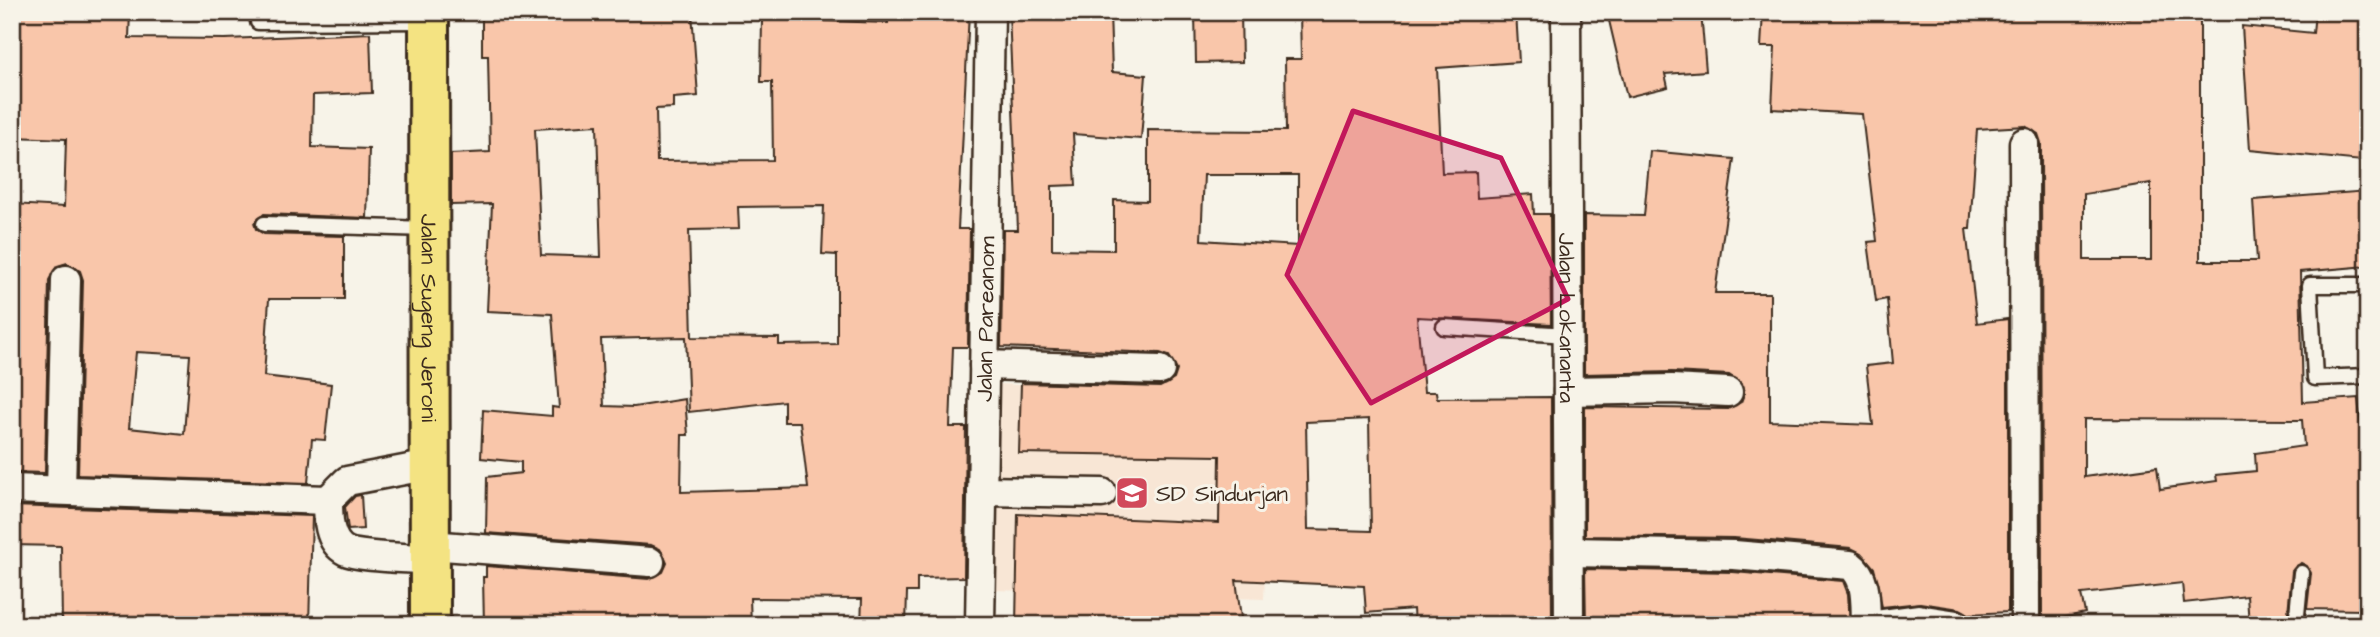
<svg xmlns="http://www.w3.org/2000/svg" width="2380" height="637" viewBox="0 0 2380 637" font-family="'Architects Daughter',sans-serif">
<rect width="100%" height="100%" fill="#f7f3e8"/>
<filter id="ink" filterUnits="userSpaceOnUse"><feTurbulence type="fractalNoise" baseFrequency=".0143" numOctaves="2"/><feDisplacementMap in="SourceGraphic" scale="14" xChannelSelector="R" yChannelSelector="G"/><feConvolveMatrix kernelMatrix="1 2 1 2 8 2 1 2 1" color-interpolation-filters="sRGB"/></filter>
<g filter="url(#ink)">
<path fill="#f8e6d5" d="M998,384l275,12 -9,203 -269,-9z"/>
<path fill="#f9c6aa" stroke="#3b2a1e" stroke-width="2" fill-rule="evenodd" d="M12,12h118l-1,26 96,1 145,-6 2,60 -59,2 -1,52 57,2 -2,69 -103,-4 -10,9 2,6 8,5 80,2v63h-75l-5,77 67,8 -6,56 -13,-1 -4,44 -230,-8 5,-195 -3,-9 -13,-8 -10,3 -8,14 -4,193 -33,-1v-268l52,3 2,-68 -54,-2zM136,352l54,3 -6,79 -55,-6z
M658,12h34l6,84 -25,2v10l-17,1 1,52 116,-1 -1,-78h-11l1,-63 126,4v-11h81l-11,217h12l-2,118h-15l-3,80h16l-2,150 -47,1v14h-10l-1,33h-45l1,-26 -112,-1 1,27h-267l-1,-48h3v-11l163,13 14,-7 4,-9 -7,-14 -9,-4 -165,-12 1,-56 34,-4v-11l-40,-4 2,-48 69,6v-9l7,1 -7,-94 -65,-3 5,-107 -41,1v-51l39,-2 -2,-96h-6v-42h72v4zM597,125l4,132 -60,-2 -6,-126zM824,206l-2,48 15,1v89l-58,1v-7l-87,-1 -3,-107 50,-1 -1,-22zM686,337l3,75 95,-11v21h16l8,66 -127,4 1,-57h6l-3,-36 -51,8 -30,-1 -3,-67z
M1009,12h101l2,60 34,3 -5,64 -68,-5 3,51 -24,1v63l62,1v-50l34,1v-71l138,1 -1,-72h16l-1,-47h216l3,50 -82,6 5,105 34,-1 1,26 56,-4 1,20h16l1,110 -134,-7 7,75h12l1,6 114,-1 1,228h-138l-1,-16 -47,4 -2,-27 -128,-6 6,45h-226l2,-111 201,9 1,-67 -201,-3 2,-70 139,4 14,-8 3,-9 -8,-14 -9,-3 -159,-6 2,-117h15zM1204,175h94v71l-97,-6zM1369,419l2,112 -63,-2 -2,-107z
M1195,12h46l1,50 -46,1z
M1607,12h94l5,59 -41,3 3,13 -41,10z
M1763,12h345l-1,5 93,1v243h57l-4,-61 115,-9v75l-68,6 3,130 55,-4 3,31 7,-1v96h-3l-3,86 -55,-1 4,-36 -4,-7 -6,-3 -9,8 -5,52 -38,2 -2,-29 -63,7 -2,-20 -101,11 4,19 -43,9 -1,-479 -3,-9 -13,-8 -48,3 -7,100h-4l11,94 31,-4v293l-39,2 -9,-5 -40,-6 -38,4 -8,-39 -13,-15 -10,-5 -117,-10 -149,-2v-129l143,2 13,-7 3,-8 -2,-10 -13,-9 -57,-3 -88,2v-159l60,1 6,-65 84,8 -19,134h55v128l103,4 -7,-59 27,-3 -6,-64 -11,2 -8,-59 9,-1 -15,-127 -90,-5 3,-62h-14zM2151,183v77h-67v-66zM2084,419l218,1 2,26 -49,7 1,18 -40,4 1,6 -57,8 -3,-22 -73,10z
M2315,12l53,5v85l-6,59 -112,-11 -8,-124 71,7z
M361,495l2,34 -15,1 -3,-23 10,-11z
M12,506l300,10 -3,109h-247l-1,-79 -49,-1z
M1585,569l148,3 110,9 5,13 2,31h-264z"/>
<g fill="none" stroke-linecap="round" stroke-linejoin="round">
<defs>
<path id="service" d="M258,22l170,-1
M264,224l164,5
M2368,285h-58l5,93 53,-2
M1444,327l124,8
M2296,625l5,-52"/>
<g id="minor">
<path id="s1" d="M1566,12l3,613"/>
<path d="M2024,143l1,482"/>
<path d="M984,365l176,5"/>
<path d="M1568,391l104,-2 56,3"/>
<path d="M12,489l316,11"/>
<path d="M61,490l5,-210"/>
<path d="M982,491l120,2"/>
<path d="M430,545l220,17"/>
<path d="M1569,552l165,3 116,10c18,13 15,38 16,58l3,2"/>
<path d="M430,560c-17,-2 -72,-3 -84,-9 -18,-9 -18,-34 -18,-51l19,-19 83,-16"/>
<path id="s2" d="M980,625l10,-613"/>
<path d="M1875,625l43,-6 39,6"/>
</g>
<g id="primary">
<path id="s3" d="M429,12l1,613"/>
</g>
</defs>
<use href="#service" stroke="#3b2a1e" stroke-width="19"/>
<use href="#minor" stroke="#3b2a1e" stroke-width="33"/>
<use href="#primary" stroke="#3b2a1e" stroke-width="44"/>
<use href="#service" stroke="#f7f3e8" stroke-width="14"/>
<use href="#minor" stroke="#f7f3e8" stroke-width="28"/>
<use href="#primary" stroke="#f4e382" stroke-width="38"/>
</g>
</g>
<path fill="#c2185b" fill-opacity="0.2" stroke="#c2185b" stroke-width="5" stroke-linejoin="round" d="M1353,111l148,47 67,141 -197,104 -84,-128z"/>
<defs>
<symbol id="school-square" viewBox="-11 -11 22 22"><rect x="-9" y="-9" width="18" height="18" rx="4" fill="#d1495b" stroke="#f7f3e8"/><path d="M0-5L7-2L0 1L-7-2ZM-4 1L0 2.5L4 1V4Q0 6-4 4Z" fill="#fff"/></symbol>
</defs>
<g fill-rule="evenodd">
<use href="#school-square" x="1113" y="474" width="38" height="38"/>
</g>
<g text-anchor="middle" stroke-width="6" stroke-linejoin="round" paint-order="stroke">
<g font-size="23" fill="#3b2a1e" stroke="#f7f3e8">
<text dy="8" stroke="none"><textPath href="#s2" startOffset="306">Jalan Pareanom</textPath></text>
<text dy="8" stroke="none"><textPath href="#s1" startOffset="306">Jalan Lokananta</textPath></text>
<text dy="8" stroke="none"><textPath href="#s3" startOffset="306">Jalan Sugeng Jeroni</textPath></text>
</g>
<g font-size="23" fill="#3b2a1e" stroke="#f7f3e8" text-anchor="start">
<text x="1156" y="501">SD Sindurjan</text>
</g>
</g>
<rect width="2380" height="637" fill="none" stroke="#f7f3e8" stroke-width="42"/>
<rect x="21" y="21" width="2338" height="595" fill="none" stroke="#3b2a1e" stroke-width="2.5" filter="url(#ink)"/>
</svg>
